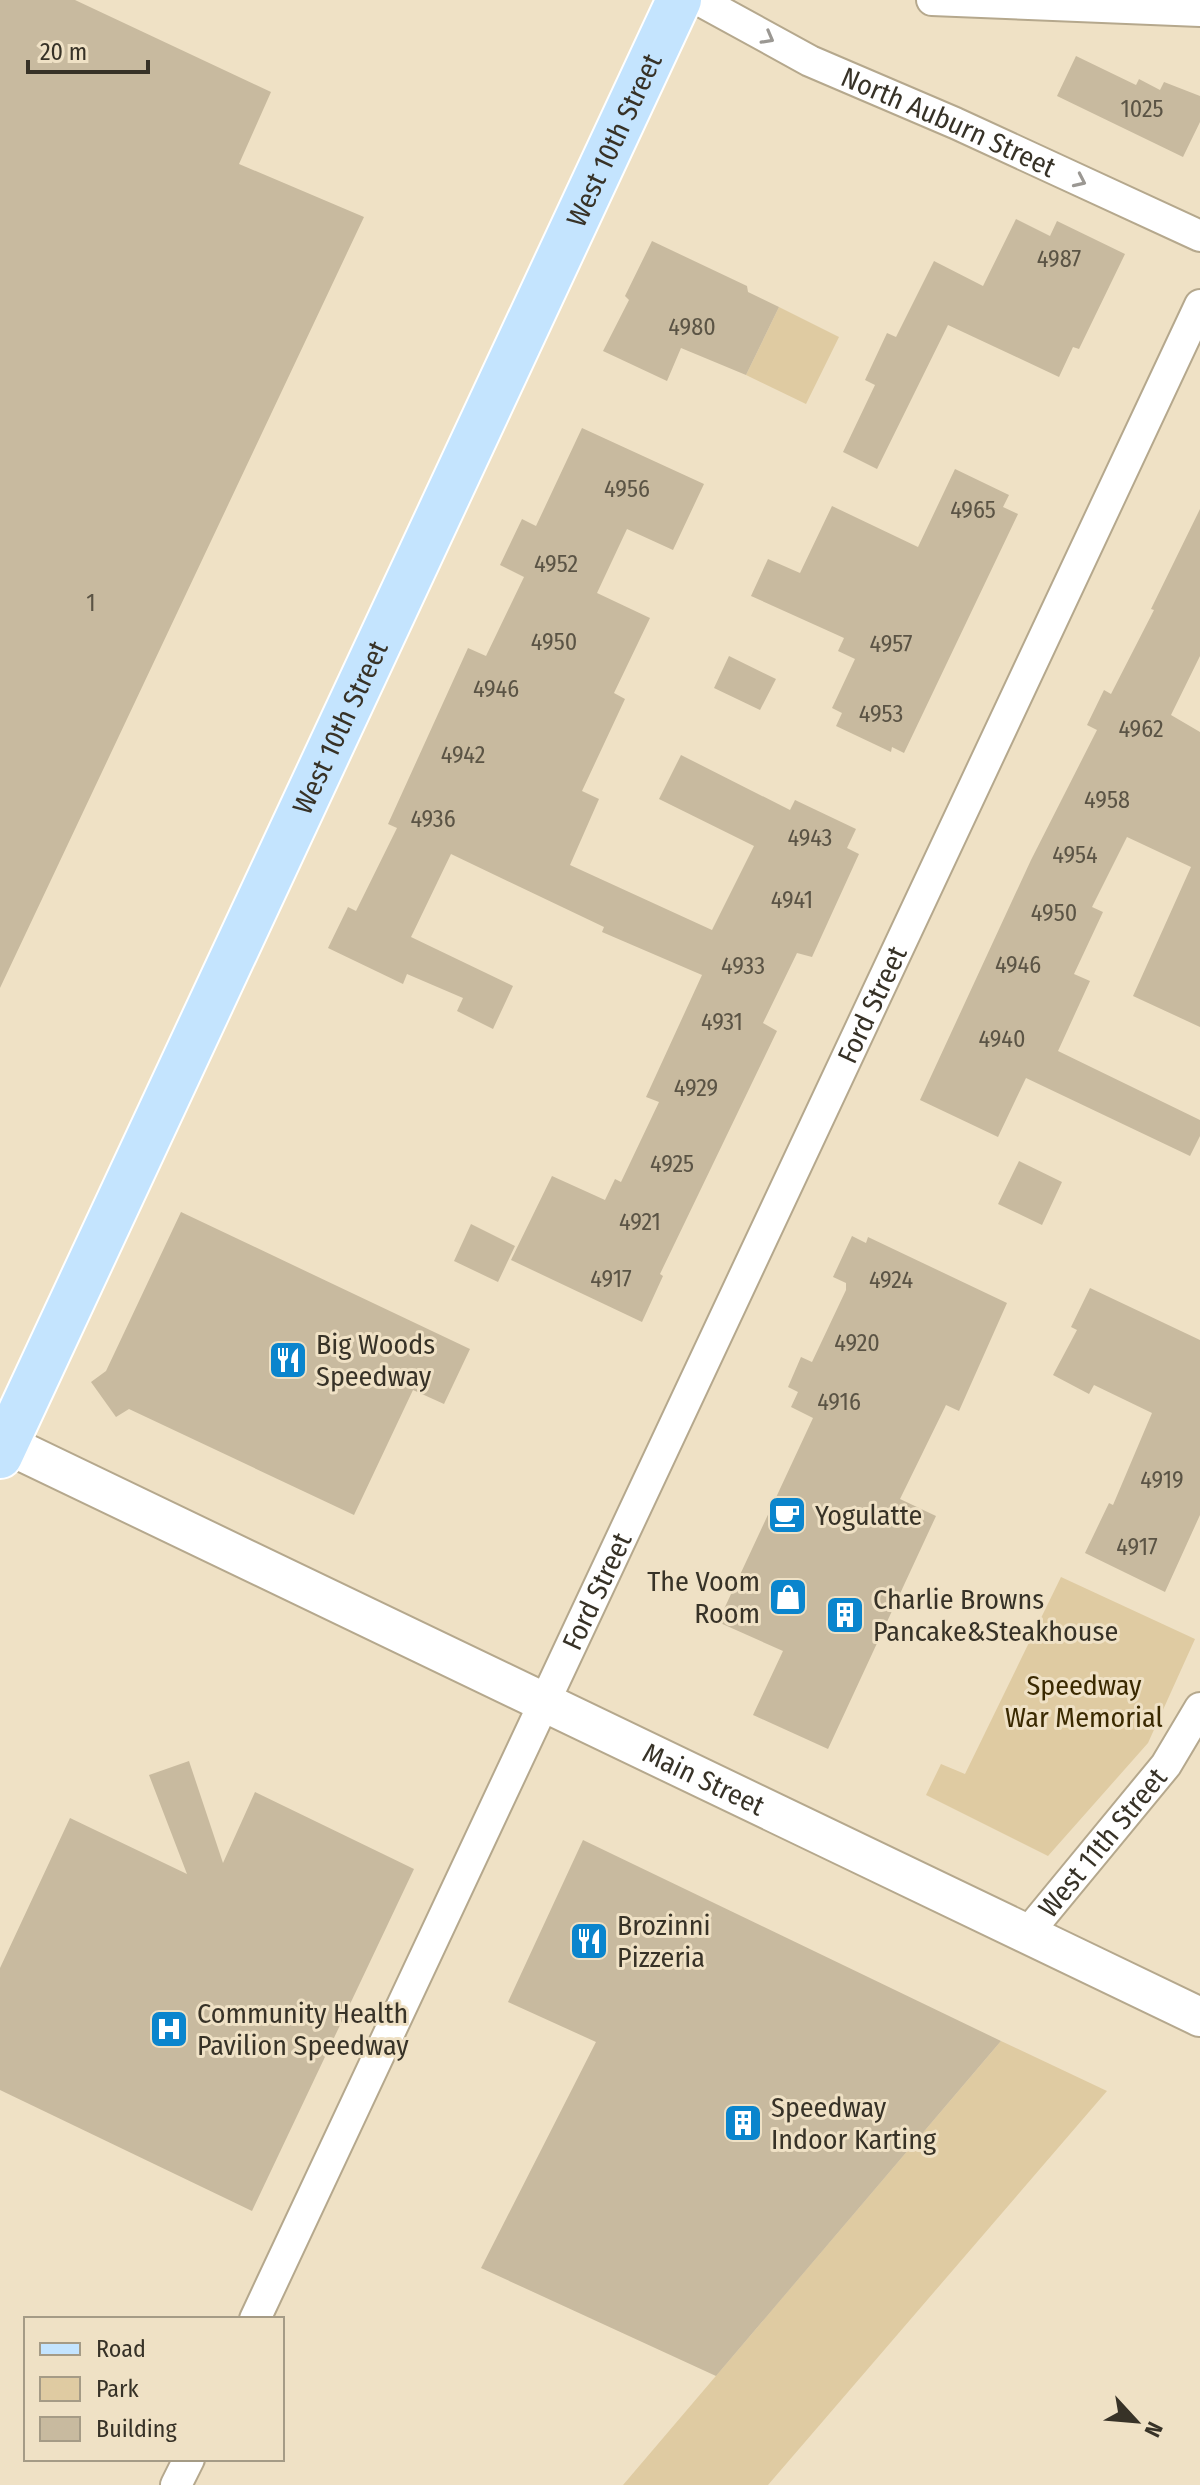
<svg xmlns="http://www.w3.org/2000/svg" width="1200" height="2485" viewBox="0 0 1200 2485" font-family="'Fira Sans Condensed',sans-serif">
<rect width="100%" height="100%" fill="#efe1c5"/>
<path fill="#dfcba2" d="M779,307l60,30 -33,67 -60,-29z
M1061,1577l134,62 -47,104 -100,113 -122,-61 15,-31 24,10z
M1001,2041l106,50 -339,394h-145z"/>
<path fill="#c8ba9f" d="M0,0h75l196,92 -32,72 125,53 -364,771z
M1076,56l60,29 3,-6 21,11 4,-8 36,14v26l-17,35 -126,-61z
M1016,219l34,17 7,-15 68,33 -46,95 -6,-2 -14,30 -111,-52 -71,144 -34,-17 32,-67 -10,-5 22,-47 9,4 38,-76 49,25z
M652,241l95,45 1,6 31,15 -33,68 -65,-27 -14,33 -64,-30 26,-51 -4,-4z
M582,428l122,56 -31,66 -46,-21 -30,64 53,25 -36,75 11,6 -43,92 17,8 -29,66 142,65 42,-84 -95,-47 22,-44 109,55 5,-10 61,29 -9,19 12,6 -47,103 -15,-4 -34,70 14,8 -117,243 3,2 -21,46 -131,-62 41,-84 53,24 10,-21 6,3 38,-80 -13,-5 56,-122 -100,-43 2,-5 -153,-73 -40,83 102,49 -20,43 -36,-18 6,-13 -56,-24 -4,10 -75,-36 20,-41 8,4 41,-83 -9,-4 80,-176 18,8 38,-79 -24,-12 22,-46 14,7z
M955,469l54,26 -6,12 15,7 -114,239 -12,-6 -1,5 -55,-26 6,-13 -10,-5 23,-49 -17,-8 6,-13 -93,-42 17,-37 32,14 32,-67 86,41z
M1200,509v147l-29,59 29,17v295l-67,-31 58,-129 -64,-30 -35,70 11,5 -29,62 16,7 -32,70 142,69v16l-10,20 -164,-78 -28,59 -78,-37 111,-240 66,-130 -10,-5 17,-35 7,4 43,-84 -3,-1z
M729,656l47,23 -16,31 -46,-22z
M1019,1161l43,21 -20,43 -44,-21z
M181,1212l289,137 -26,55 -31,-14 -59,125 -225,-106 -13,8 -25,-35 15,-11z
M471,1224l44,22 -17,36 -44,-21z
M852,1236l14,7 2,-6 139,66 -48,108 -13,-6 -46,94 36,17 -108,233 -75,-34 30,-64 -65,-29 95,-204 -22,-11 7,-15 -10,-5 13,-30 11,5 34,-72v-7l-13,-6z
M1090,1288l110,52v175l-35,77 -80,-39 24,-50 4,2 39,-92 -58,-28 -5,9 -36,-19 24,-45 -6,-3z
M189,1761l34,102 32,-71 159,77 -162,342 -252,-121v-122l70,-150 117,56 -38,-99z
M583,1840l418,201 -285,335 -235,-108 115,-226 -88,-40z"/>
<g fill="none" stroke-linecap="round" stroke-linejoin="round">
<defs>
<g id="minor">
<path id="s1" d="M699,0l111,61 145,62 245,113"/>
<path d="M932,0l268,11"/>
<path id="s2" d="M1026,1935l140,-170 34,-57"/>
<path id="s3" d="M255,2319l945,-2014"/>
<path d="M176,2485l13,-26"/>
</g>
<g id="tertiary">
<path id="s4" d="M6,1444l1194,573"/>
</g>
<g id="primary">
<path id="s5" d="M0,1456l679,-1456"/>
</g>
</defs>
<use href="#minor" stroke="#b5a88d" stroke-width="34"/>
<use href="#tertiary" stroke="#b5a88d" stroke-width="42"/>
<use href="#primary" stroke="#fff" stroke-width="48"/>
<use href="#minor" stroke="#fff" stroke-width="30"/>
<use href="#tertiary" stroke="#fff" stroke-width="38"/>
<use href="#primary" stroke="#c4e4fe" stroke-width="44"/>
</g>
<defs><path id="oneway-chevron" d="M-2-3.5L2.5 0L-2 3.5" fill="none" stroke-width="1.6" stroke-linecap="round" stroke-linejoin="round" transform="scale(2)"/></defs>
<g stroke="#9b9893">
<use href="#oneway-chevron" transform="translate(768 38) rotate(29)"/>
<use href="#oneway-chevron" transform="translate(1080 181) rotate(25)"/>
</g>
<defs>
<symbol id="restaurant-square" viewBox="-11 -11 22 22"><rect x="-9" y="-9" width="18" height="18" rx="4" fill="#0a85cd" stroke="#efe1c5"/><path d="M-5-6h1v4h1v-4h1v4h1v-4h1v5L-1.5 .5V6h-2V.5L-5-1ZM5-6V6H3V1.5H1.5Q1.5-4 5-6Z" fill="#fff"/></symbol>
<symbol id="cafe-square" viewBox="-11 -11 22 22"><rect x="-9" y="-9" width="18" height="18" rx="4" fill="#0a85cd" stroke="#efe1c5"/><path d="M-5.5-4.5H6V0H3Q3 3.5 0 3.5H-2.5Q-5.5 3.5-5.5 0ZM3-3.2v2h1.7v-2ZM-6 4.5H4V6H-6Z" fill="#fff"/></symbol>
<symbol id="shop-square" viewBox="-11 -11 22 22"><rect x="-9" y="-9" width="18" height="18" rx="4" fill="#0a85cd" stroke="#efe1c5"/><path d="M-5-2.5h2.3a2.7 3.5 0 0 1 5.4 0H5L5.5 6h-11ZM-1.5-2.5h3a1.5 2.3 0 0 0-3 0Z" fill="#fff"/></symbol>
<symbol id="building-square" viewBox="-11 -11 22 22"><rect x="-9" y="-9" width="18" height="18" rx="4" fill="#0a85cd" stroke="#efe1c5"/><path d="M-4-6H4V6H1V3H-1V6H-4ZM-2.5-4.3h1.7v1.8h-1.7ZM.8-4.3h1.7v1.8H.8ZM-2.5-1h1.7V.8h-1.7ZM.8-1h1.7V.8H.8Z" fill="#fff"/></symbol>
<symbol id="hospital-square" viewBox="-11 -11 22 22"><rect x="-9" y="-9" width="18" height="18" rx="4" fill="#0a85cd" stroke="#efe1c5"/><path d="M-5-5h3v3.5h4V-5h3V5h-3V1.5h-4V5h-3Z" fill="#fff"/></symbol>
</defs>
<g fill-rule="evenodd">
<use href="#restaurant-square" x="266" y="1338" width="44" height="44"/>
<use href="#cafe-square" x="765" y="1493" width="44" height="44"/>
<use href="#shop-square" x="766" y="1575" width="44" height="44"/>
<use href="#building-square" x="823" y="1593" width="44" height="44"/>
<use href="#restaurant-square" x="567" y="1919" width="44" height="44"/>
<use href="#hospital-square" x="147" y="2007" width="44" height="44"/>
<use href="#building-square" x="721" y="2101" width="44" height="44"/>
</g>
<g text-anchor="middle" stroke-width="6" stroke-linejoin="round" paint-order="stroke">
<g font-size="24" fill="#5b5445">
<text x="1142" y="117">1025</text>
<text x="1059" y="267">4987</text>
<text x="692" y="335">4980</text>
<text x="627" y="497">4956</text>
<text x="973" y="518">4965</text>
<text x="556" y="572">4952</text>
<text x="91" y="611">1</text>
<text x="554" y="650">4950</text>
<text x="891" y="652">4957</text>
<text x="496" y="697">4946</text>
<text x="881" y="722">4953</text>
<text x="1141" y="737">4962</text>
<text x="463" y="763">4942</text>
<text x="1107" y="808">4958</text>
<text x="433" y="827">4936</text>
<text x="810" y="846">4943</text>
<text x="1075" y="863">4954</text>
<text x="792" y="908">4941</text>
<text x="1054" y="921">4950</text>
<text x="1018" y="973">4946</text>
<text x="743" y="974">4933</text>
<text x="722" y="1030">4931</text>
<text x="1002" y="1047">4940</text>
<text x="696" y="1096">4929</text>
<text x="672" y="1172">4925</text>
<text x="640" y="1230">4921</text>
<text x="611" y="1287">4917</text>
<text x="891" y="1288">4924</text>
<text x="857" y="1351">4920</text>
<text x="839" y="1410">4916</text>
<text x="1162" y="1488">4919</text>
<text x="1137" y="1555">4917</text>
</g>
<g font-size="28" fill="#373227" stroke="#efe1c5">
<text dy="10" stroke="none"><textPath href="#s1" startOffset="278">North Auburn Street</textPath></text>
<text dy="10" stroke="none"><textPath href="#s5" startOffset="1452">West 10th Street</textPath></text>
<text dy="10" stroke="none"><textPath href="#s5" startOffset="804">West 10th Street</textPath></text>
<text dy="10" stroke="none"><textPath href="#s3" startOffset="1452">Ford Street</textPath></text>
<text dy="10" stroke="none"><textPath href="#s3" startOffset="804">Ford Street</textPath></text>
<text dy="10" stroke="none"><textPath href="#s4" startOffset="774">Main Street</textPath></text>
<text dy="10" stroke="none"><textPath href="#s2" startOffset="120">West 11th Street</textPath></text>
</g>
<g font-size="28" fill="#373227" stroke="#efe1c5" text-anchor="start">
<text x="316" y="1354">Big Woods<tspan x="316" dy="32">Speedway</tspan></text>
<text x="815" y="1525">Yogulatte</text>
<text x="760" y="1591" text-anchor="end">The Voom<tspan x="760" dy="32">Room</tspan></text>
<text x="873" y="1609">Charlie Browns<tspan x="873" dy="32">Pancake&amp;Steakhouse</tspan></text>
<text x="617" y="1935">Brozinni<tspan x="617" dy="32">Pizzeria</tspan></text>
<text x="197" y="2023">Community Health<tspan x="197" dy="32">Pavilion Speedway</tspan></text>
<text x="771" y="2117">Speedway<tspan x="771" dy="32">Indoor Karting</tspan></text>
</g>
<g font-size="28" fill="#3a2900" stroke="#efe1c5">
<text x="1084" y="1695">Speedway<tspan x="1084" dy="32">War Memorial</tspan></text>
</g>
</g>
<rect x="24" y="2317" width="260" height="144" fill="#efe1c5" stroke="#a59b86" stroke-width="2"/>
<rect x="40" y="2343" width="40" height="12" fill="#c4e4fe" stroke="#a59b86" stroke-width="2"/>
<text x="96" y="2357" font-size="24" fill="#373227">Road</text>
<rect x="40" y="2377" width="40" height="24" fill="#dfcba2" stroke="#a59b86" stroke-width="2"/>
<text x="96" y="2397" font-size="24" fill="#373227">Park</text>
<rect x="40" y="2417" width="40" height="24" fill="#c8ba9f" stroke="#a59b86" stroke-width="2"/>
<text x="96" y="2437" font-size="24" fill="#373227">Building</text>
<g transform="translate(1136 2421) rotate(116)" stroke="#efe1c5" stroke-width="6" paint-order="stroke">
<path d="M0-6L14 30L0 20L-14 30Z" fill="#373227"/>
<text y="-12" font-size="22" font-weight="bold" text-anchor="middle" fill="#373227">N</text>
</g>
<path d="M28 60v12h120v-12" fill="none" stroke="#373227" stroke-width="4"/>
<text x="40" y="60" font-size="24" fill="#373227" stroke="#efe1c5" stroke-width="6" paint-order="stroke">20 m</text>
</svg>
